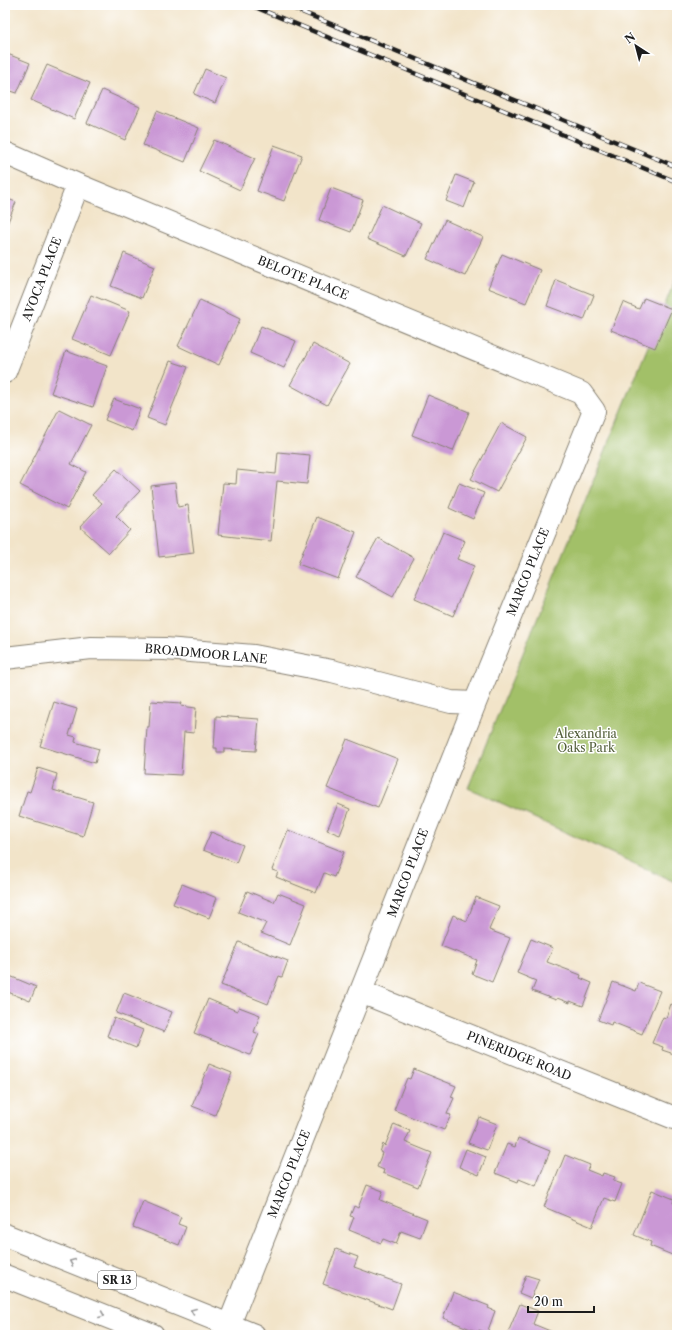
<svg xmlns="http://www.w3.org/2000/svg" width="682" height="1340" viewBox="0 0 682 1340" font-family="'Libre Caslon Text',serif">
<rect width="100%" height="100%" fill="#fff"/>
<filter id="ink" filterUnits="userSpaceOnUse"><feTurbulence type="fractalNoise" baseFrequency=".025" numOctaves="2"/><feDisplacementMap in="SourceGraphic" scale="8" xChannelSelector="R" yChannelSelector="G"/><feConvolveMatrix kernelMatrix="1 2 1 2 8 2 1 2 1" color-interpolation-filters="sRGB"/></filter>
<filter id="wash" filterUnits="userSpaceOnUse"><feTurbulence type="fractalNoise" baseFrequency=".012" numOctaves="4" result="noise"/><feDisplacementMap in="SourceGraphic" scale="16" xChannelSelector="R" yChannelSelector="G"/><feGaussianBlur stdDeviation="0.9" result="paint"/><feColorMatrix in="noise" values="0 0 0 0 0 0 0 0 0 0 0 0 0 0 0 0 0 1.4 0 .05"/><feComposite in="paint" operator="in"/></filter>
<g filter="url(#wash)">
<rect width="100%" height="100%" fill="#f2e4c9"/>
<path fill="#a2c067" stroke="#5f6e42" d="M677,275v608l-209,-95z"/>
<g id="blocks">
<path fill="#ca98d5" d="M5,53l25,10 -13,30 -12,-4z
M47,65l43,18 -16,36 -43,-19z
M205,69l21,9 -11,25 -21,-9z
M102,90l38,17 -15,33 -38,-17z
M157,111l42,17 -14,34 -42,-17z
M214,140l41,18 -15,32 -41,-19z
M274,145l28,10 -18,46 -27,-10z
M456,175l18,7 -10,26 -18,-7z
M331,188l32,12 -12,32 -32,-12z
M5,198l11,4 -11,27z
M382,205l39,18 -15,33 -39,-17z
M445,220l38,17 -18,39 -38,-17z
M124,253l31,13 -13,32 -31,-12z
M502,254l38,16 -14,33 -38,-15z
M556,280l38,15 -10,25 -37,-14z
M91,295l39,16 -19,44 -39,-16z
M644,298l28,11 -17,39 -44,-18 12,-28 16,7z
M200,300l40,19 -21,46 -41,-19z
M261,326l35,15 -12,27 -34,-15z
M313,344l37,20 -23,41 -37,-20z
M66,351l41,15 -14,41 -42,-14z
M170,361l18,6 -23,58 -18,-7z
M428,395l41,17 -16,39 -41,-16z
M114,399l26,10 -8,22 -27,-11z
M59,409l32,16 -20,39 15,8 -19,37 -47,-24z
M501,423l26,14 -30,55 -26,-13z
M278,452l32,3 -3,29 -30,-3 -6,60 -53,-6 5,-52 13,1 1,-14 39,4z
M116,469l24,22 -24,25 14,14 -21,23 -29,-26 22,-24 -10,-8z
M175,483l3,24 10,-2 6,48 -35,4 -8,-71z
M459,483l25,10 -11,26 -24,-11z
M317,517l39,15 -18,47 -40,-15z
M443,532l22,9 -8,18 17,7 -21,50 -39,-17z
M378,538l36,20 -21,39 -37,-20z
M151,701l31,2 -1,3 15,2 -2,25 -10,-1 -3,43 -37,-2 3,-46h2z
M54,702l23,7 -8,26 7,2 -1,5 24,7 -4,14 -55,-17z
M216,716l43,3 -3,32 -32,-2v3h-7v-4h-3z
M347,739l51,20 -20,49 -51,-20z
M38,768l19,6 -4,16 40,12 -10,34 -64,-20 8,-25 3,1z
M338,804l12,5 -10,26 -13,-5z
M288,830l56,22 -10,25 -10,-4 -8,20 -40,-16 2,-5 -6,-2z
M211,832l32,13 -7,18 -33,-13z
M182,884l35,14 -8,20 -36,-14z
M247,891l27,11 4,-9 28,11 -16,41 -29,-12 5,-10 -28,-11z
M476,897l23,9 -10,24 21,8 -18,44 -20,-8 5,-14 -36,-14 12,-31 14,6z
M531,939l22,9 -6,14 34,13 -1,3 12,5 -9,23 -13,-5v2l-13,-5 -1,2 -24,-9 4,-10 -19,-8z
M239,942l49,19 -6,16 -3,-1 -11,28 -47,-19z
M5,974l31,13 -6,14 -22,-9 -3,8z
M613,982l23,9 3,-8 21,8 -18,43 -30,-12 -1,3 -13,-5z
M124,993l48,19 -8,20 -48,-19z
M208,999l29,12 2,-4 21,8 -6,17 5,2 -9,21 -56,-22z
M671,1004l6,3v46l-2,-1 -1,2 -12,-4 1,-3 -11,-4 11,-26 3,1z
M114,1018l29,12 -7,18 -29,-12z
M209,1064l23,9 -17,42 -23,-9z
M414,1069l42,17 -5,11 3,1 -7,16 4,1 -7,15 -50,-20 13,-32 3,1z
M479,1117l18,7 -10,26 -19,-7z
M394,1124l16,7 -5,11 27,11 -14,34 -35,-14 1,-3 -7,-3 5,-14 -2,-1 3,-8 2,2z
M518,1138l32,13 -14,35 -17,-7 -1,3 -23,-9 12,-29 8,3z
M466,1149l20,8 -7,18 -20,-8z
M565,1155l25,10 -3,5 15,6 1,-3 12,4 -2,4 9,3 -7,18 -11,-4 -12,29 -48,-20z
M367,1185l16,6 -3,9 47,19 -7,19 -19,-7 -5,13 -13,-5 -2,4 -32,-13 5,-13 -4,-1 4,-10 4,2z
M652,1190l22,9 -1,4 4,2v52l-27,-11 1,-4 -17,-7z
M143,1201l38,16 -3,7 8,3 -7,18 -46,-18z
M336,1249l22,8 -4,10 47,17 -9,25 -69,-25z
M526,1275l13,4 -8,19 -12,-5z
M453,1292l36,14 -1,2 7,3 -8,22 -8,-3 -1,2 -35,-14z
M520,1304l18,7 -5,13 27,11h-53z"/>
</g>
</g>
<g filter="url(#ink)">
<use href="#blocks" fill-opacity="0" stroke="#878072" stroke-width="1"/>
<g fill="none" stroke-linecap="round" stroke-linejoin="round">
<defs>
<path id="street" d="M5,153l73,32 503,208 13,18 -119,292 -250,632
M5,372l73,-187
M5,658l86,-10 74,1 89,7 78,15 119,31 24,1
M361,992l316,127"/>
<path id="primary" d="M5,1235l249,100
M5,1276l148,59"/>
</defs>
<use href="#street" stroke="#878072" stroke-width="24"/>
<use href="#primary" stroke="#878072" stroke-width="24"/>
<use href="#street" stroke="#fff" stroke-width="22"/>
<use href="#primary" stroke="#fff" stroke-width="22"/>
<defs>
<path id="rail" d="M250,5l427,177
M285,5l392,162"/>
</defs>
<use href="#rail" stroke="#1c1c1c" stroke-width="4.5"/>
<use href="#rail" stroke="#fff" stroke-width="3" stroke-dasharray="9" stroke-linecap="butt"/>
</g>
<defs><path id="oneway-chevron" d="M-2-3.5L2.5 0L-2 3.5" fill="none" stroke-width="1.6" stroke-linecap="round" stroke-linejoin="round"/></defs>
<g stroke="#999">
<use href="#oneway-chevron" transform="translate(72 1262) rotate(-158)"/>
<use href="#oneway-chevron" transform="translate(193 1311) rotate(-158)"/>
<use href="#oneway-chevron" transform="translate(102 1315) rotate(22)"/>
</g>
</g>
<g text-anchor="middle" stroke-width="3" stroke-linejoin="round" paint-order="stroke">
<rect fill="#fff" stroke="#606060" stroke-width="1" x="98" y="1271" width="38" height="18" rx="3"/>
<g font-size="11" font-weight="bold" fill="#1c1c1c">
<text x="117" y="1284">SR 13</text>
</g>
<g font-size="12" fill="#1c1c1c" stroke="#fff">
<text transform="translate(303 278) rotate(22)" y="4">BELOTE PLACE</text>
<text transform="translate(42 279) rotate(-69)" y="4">AVOCA PLACE</text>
<text transform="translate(528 572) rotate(-68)" y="4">MARCO PLACE</text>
<text transform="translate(206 654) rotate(5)" y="4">BROADMOOR LANE</text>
<text transform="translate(408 873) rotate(-69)" y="4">MARCO PLACE</text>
<text transform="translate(519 1056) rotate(22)" y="4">PINERIDGE ROAD</text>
<text transform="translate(289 1174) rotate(-68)" y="4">MARCO PLACE</text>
</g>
<g font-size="12" fill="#525e3a" stroke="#fff">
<text x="586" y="738">Alexandria<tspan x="586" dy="14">Oaks Park</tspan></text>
</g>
</g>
<rect width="682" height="1340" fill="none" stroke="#fff" stroke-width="20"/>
<g transform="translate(636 46) rotate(324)" stroke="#ffffff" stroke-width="3" paint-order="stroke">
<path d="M0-3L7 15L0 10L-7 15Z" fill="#1c1c1c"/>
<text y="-6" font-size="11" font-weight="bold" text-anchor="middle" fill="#1c1c1c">N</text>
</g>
<path d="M528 1306v6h66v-6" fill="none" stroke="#1c1c1c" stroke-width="2"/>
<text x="534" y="1306" font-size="12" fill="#1c1c1c" stroke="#ffffff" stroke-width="3" paint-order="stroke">20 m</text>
</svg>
